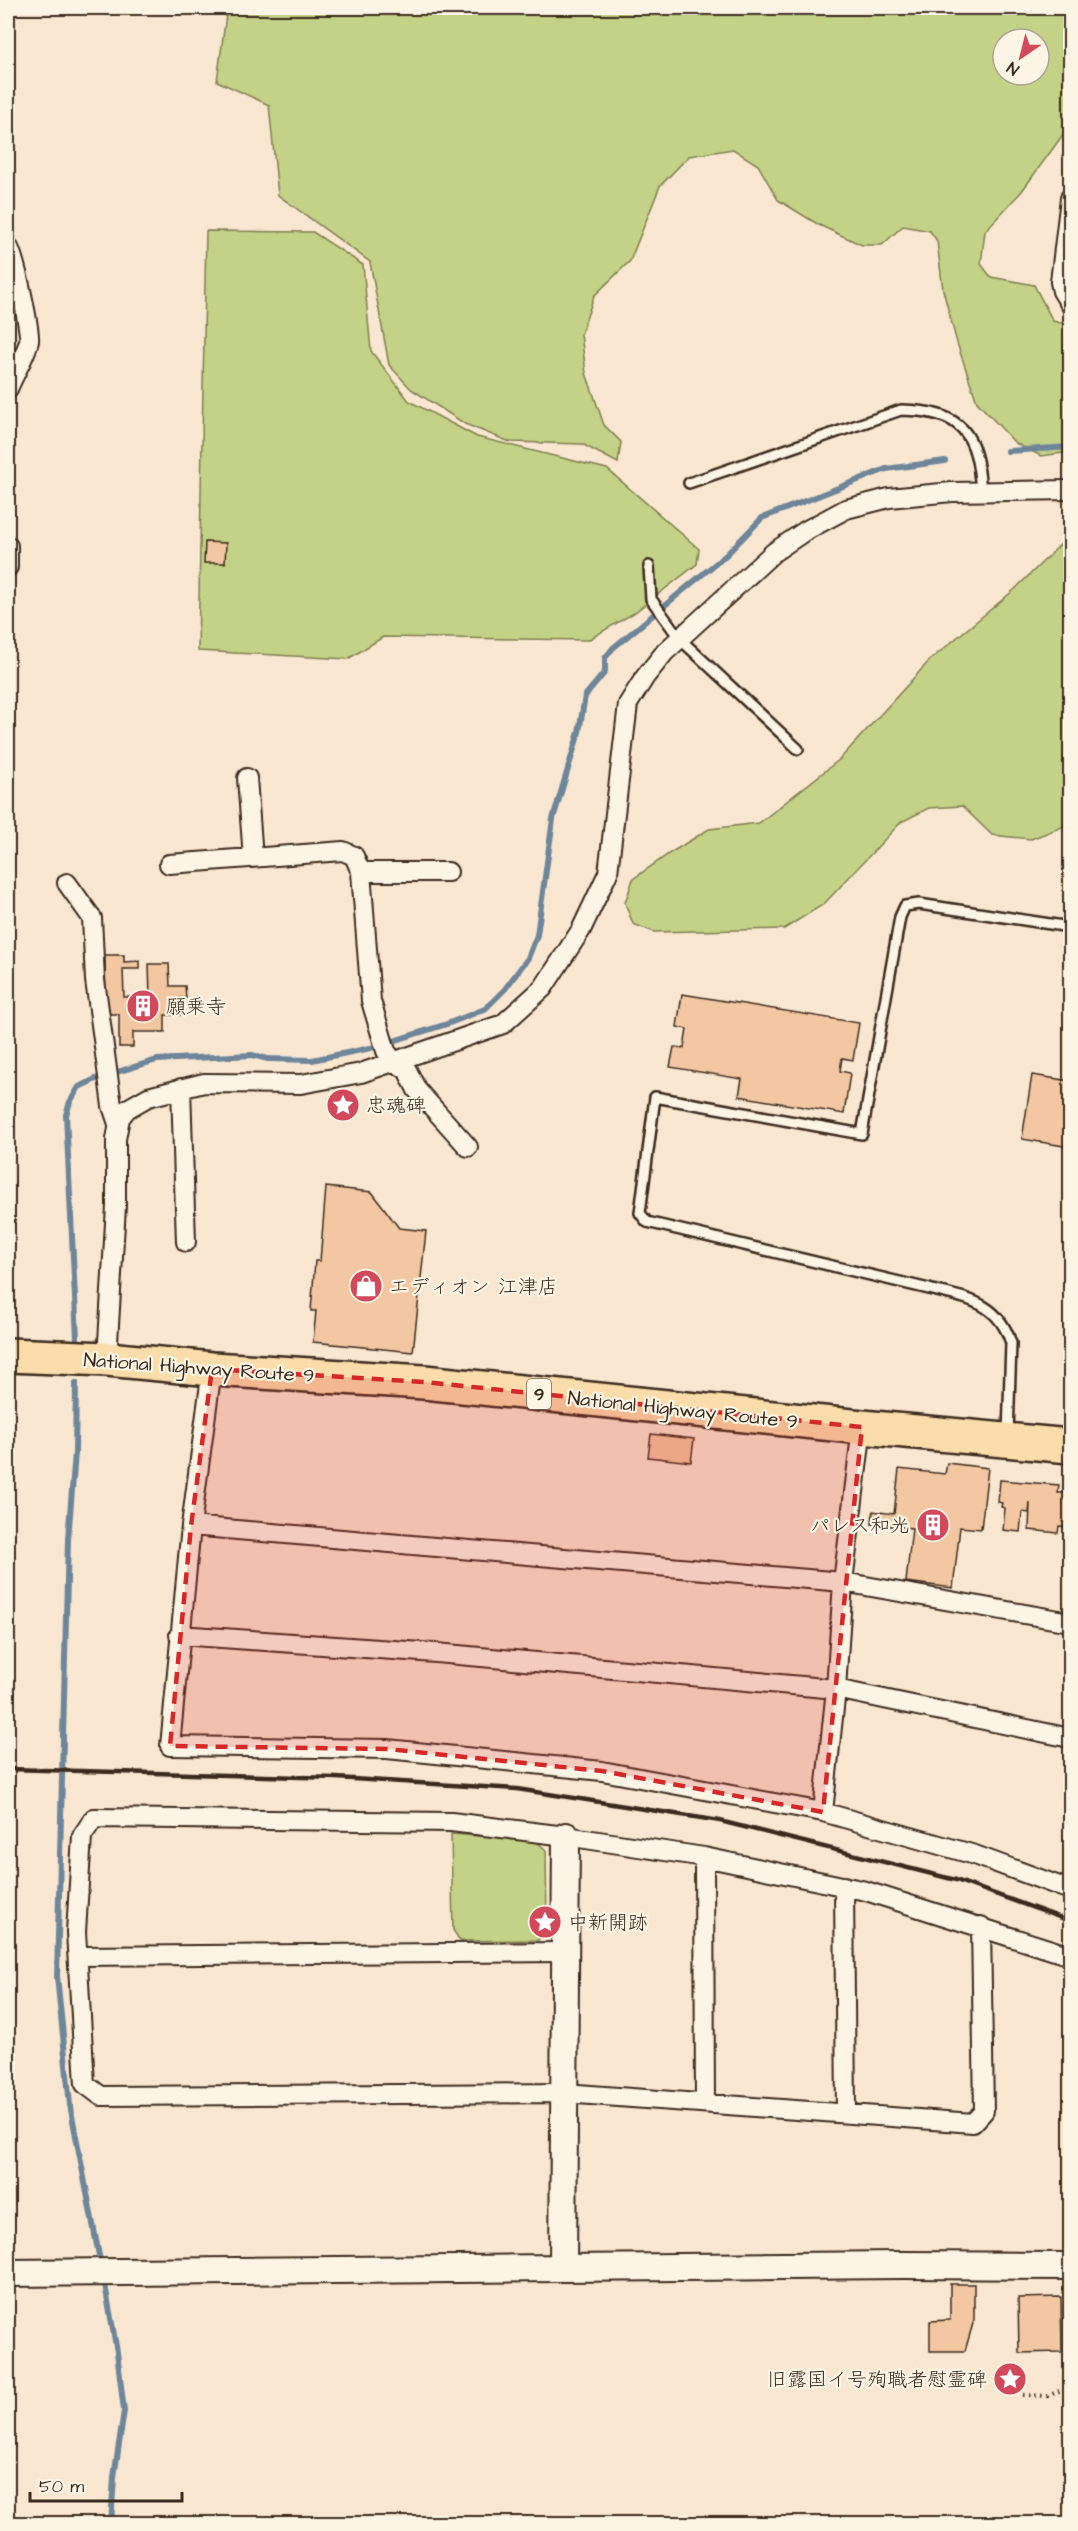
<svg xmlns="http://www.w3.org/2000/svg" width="1078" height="2531" viewBox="0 0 1078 2531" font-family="'Architects Daughter','Klee One',sans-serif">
<rect width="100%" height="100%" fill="#f9e7d1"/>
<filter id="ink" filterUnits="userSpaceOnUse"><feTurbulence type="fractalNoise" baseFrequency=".0167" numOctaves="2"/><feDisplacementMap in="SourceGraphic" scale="12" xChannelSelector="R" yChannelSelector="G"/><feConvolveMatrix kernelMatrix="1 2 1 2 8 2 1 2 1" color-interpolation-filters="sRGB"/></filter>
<g filter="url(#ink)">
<path fill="#c3d286" stroke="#7f7e52" stroke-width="1.5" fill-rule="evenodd" d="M223,8h847v117l-48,66 -37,40 -4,33 10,13 43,8 19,36 17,4v127l-29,4 -26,-13 -38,-41 -20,-59 -14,-53 -6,-49 -7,-10 -27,-5 -21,19h-20l-43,-20 -41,-25 -20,-35 -25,-16 -44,7 -29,30 -30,75 -36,35 -13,38 5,39 18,52 17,17 -3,21 -36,-19 -72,-2 -45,-18 -54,-35 -22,-24 -19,-103 -92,-67 -9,-90 -52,-24 9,-66zM1003,39h36v36h-36z
M206,231l107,1 50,33 8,86 38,50 68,36 130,32 92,80 -2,15 -63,49 -46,27 -205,-3 -35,22 -150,-8z
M1070,535v289l-39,15 -39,-4 -30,-29 -33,2 -28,14 -77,82 -40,25 -130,3 -21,-8 -8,-21 8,-24 37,-26 39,-24 50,-6 81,-64 90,-99 84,-70z
M451,1834l84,6 11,10 1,80 -9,10 -78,1 -7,-11z"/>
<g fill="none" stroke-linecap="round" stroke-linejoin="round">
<path stroke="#6e869a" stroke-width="6" d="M1008,451l62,-4
M77,1338l-11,-223 4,-13 9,-15 21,-10 57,-17 95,-5 16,4 44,1 59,-12 76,-24 38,-15 20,-20 23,-31 9,-23 16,-116 26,-87 6,-36 20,-24v-14l8,-10 113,-93 36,-37 124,-49 59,-8
M76,1383l-1,70 -7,86 -11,437 13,129 31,161
M104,2279l13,73 7,59 -10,66 -3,47"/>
</g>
<path fill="#f2c7a1" stroke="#3b2a1e" stroke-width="1.5" d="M205,542l21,1 -1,20h-21z
M105,955h19v7l15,-1v8h-16l1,28h26l-1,-33h20l1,22h15l1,12h-6v17h-15v17h-32v15h-14v-33h-13z
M682,994l177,29 -6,37 -11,-2 -2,13 10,2 -6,41 -105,-18 3,-17 -72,-12 4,-20 10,1 3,-19 -10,-2z
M1032,1075l38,6v66l-48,-8z
M326,1187l46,5 27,36 27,3 -13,121 -100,-10 3,-31h-5l4,-50h5z
M651,1434l43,5 -3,23 -43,-5z
M947,1463l41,5 -7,61 -21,-2 -7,61 -47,-6 6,-54 -40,-4 1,-13 21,3 5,-45 46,5z
M1000,1480l59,5 -1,8h8l-1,7h5l-2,27 -9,-1 -1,7 -29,-3 1,-28 -1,11 -7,-1 -2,20 -17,-2 2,-22 -4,-1 1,-4 -4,-1z
M950,2284h24v36l-9,31h-35v-30l20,-1z
M1061,2297l1,55 -43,1 -1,-55z"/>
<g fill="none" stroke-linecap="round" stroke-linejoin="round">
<defs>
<path id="lane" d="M689,483l212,-73c62,1 76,23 80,82
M649,566l2,33 29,40 118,110
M1008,1435l3,-92c-13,-42 -44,-44 -82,-54l-282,-67 -7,-9 15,-116 207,37 38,-217 5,-11 14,-2 151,23"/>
<path id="street" d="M1070,198l-10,84 2,9 8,13
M8,246c6,5 23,87 21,95 -4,16 -15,33 -21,48
M8,546v21
M247,778l6,80
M169,864l174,-13 11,5 7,16 10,129 15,50 7,10 14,9 10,20 51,57
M361,872h87
M67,883l25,35 3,62 17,126 6,18
M181,1088l5,154
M107,1359l9,-153v-67l4,-21 7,-9 21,-12 56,-14 97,1 60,-11 142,-49 40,-36 38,-58 27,-57 20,-169 17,-27 20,-25 109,-100 31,-21 41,-22 43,-11 63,-6 118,-2
M212,1369l-21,157 -21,220 217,3 215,22 221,41 152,43 95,35
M191,1526l652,56 227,40
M179,1635l257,18 400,36 234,49
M823,1812l13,-123 7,-107 19,-155
M704,1857l1,246
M844,1886l2,227
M981,1926l3,185 -11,12 -409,-30 -463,3 -16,-12 -9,-152 6,-96 12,-18 357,4 115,14 138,21 162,34 198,63
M78,1956l487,-4"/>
<path id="secondary" d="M563,2267l3,-431
M8,2273l895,-8 167,1"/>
<path id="highway" d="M8,1355l99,4 105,10 212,13 438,45 208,19"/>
</defs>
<use href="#lane" stroke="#3b2a1e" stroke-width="14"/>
<use href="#street" stroke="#3b2a1e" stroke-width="22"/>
<use href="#secondary" stroke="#3b2a1e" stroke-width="30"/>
<use href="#highway" stroke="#3b2a1e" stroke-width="38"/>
<path stroke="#3b2a1e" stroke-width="4" stroke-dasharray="1.5 4.5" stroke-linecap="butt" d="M1023,2395l25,1 22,-10"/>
<use href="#lane" stroke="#fcf5e5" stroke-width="9"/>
<use href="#street" stroke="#fcf5e5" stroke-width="18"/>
<use href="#secondary" stroke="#fcf5e5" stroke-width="26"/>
<use href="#highway" stroke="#fbddab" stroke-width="33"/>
<path stroke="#3b2a1e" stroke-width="4.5" d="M8,1769l328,9 181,11 203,32 236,59 114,41"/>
</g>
</g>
<path fill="#d62828" fill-opacity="0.2" stroke="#d62828" stroke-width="4.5" stroke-dasharray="12 8" stroke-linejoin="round" d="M212,1369l212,13 438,45 -39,385 -221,-41 -215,-22 -217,-3 21,-220z"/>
<defs>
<symbol id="building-disc" viewBox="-11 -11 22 22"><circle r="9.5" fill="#d1495b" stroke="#fcf5e5"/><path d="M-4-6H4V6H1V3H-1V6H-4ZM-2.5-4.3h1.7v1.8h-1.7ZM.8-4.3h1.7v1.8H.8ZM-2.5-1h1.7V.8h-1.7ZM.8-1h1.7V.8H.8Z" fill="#fff"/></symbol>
<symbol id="sight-disc" viewBox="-11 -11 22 22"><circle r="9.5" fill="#d1495b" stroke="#fcf5e5"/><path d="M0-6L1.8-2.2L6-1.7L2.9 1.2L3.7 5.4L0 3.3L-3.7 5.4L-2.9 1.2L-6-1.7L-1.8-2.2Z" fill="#fff"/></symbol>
<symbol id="shop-disc" viewBox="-11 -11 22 22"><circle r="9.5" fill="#d1495b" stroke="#fcf5e5"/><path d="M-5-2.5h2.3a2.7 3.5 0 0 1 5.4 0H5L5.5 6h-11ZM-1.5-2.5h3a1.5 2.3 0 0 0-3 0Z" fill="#fff"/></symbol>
</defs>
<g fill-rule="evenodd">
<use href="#building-disc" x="124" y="987" width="38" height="38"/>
<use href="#sight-disc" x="324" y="1086" width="38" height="38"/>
<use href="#shop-disc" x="347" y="1267" width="38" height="38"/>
<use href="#building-disc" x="914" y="1506" width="38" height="38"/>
<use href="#sight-disc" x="526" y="1903" width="38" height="38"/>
<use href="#sight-disc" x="991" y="2360" width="38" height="38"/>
</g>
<g text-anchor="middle" stroke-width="4.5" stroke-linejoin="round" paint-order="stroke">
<rect fill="#fcf5e5" stroke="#75675a" stroke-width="1.5" x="527" y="1379" width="24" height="30" rx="4.5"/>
<g font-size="18" font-weight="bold" fill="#3b2a1e">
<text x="539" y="1400">9</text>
</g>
<g font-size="20" fill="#3b2a1e" stroke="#fcf5e5" text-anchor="start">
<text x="166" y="1013">願乗寺</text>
<text x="366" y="1112">忠魂碑</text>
<text x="389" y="1293">エディオン 江津店</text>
<text x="910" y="1532" text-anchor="end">パレス和光</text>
<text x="568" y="1929">中新開跡</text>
<text x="987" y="2386" text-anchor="end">旧露国イ号殉職者慰霊碑</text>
</g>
<g font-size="20" fill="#3b2a1e" stroke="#fcf5e5">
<text transform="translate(199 1367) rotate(4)" y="7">National Highway Route 9</text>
<text transform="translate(683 1409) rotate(6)" y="7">National Highway Route 9</text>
</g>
</g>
<rect width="1078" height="2531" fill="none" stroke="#fcf5e5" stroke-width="30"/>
<rect x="15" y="15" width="1048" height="2501" fill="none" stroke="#3b2a1e" stroke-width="2" filter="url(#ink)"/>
<g transform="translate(1021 57) rotate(215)"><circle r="28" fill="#fcf5e5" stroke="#afa495" stroke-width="1.5"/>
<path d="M0-4.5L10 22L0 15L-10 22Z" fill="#d1495b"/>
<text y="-9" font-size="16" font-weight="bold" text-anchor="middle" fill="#3b2a1e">N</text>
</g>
<path d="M30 2492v9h152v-9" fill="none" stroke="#3b2a1e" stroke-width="3"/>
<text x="39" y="2492" font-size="18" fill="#3b2a1e" stroke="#fcf5e5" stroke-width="4.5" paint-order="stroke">50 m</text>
</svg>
